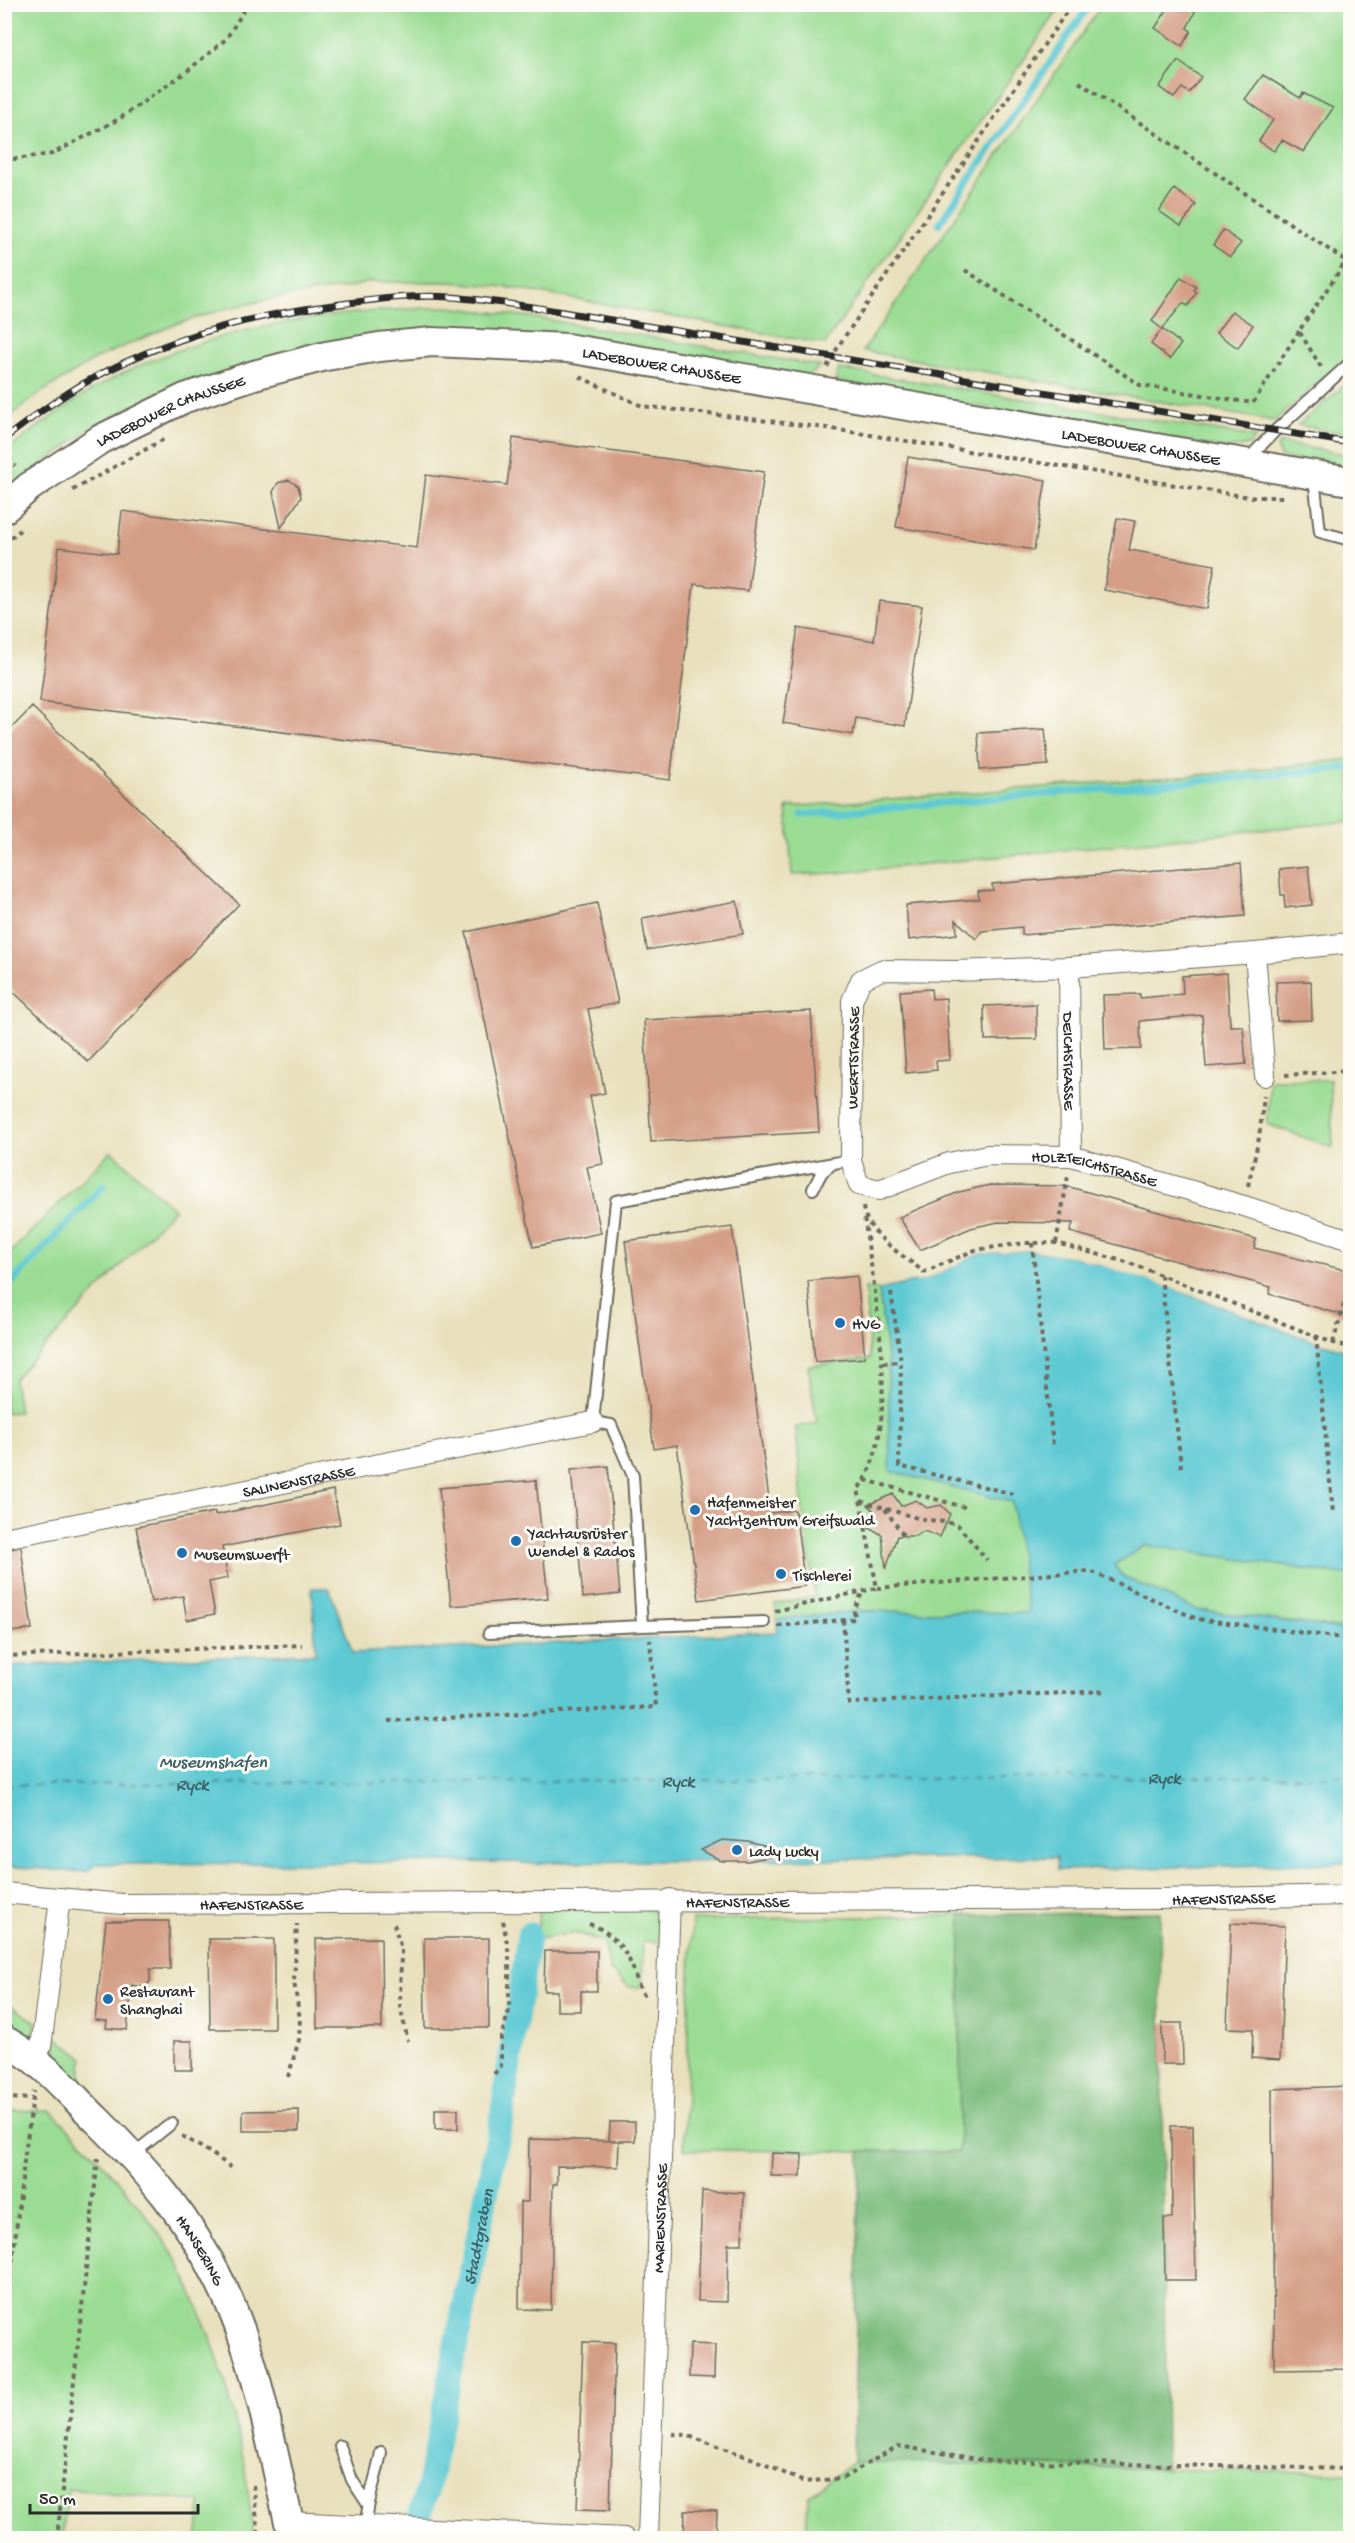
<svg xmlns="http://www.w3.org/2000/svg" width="1355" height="2543" viewBox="0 0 1355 2543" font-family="'Gochi Hand',sans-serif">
<rect width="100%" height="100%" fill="#fdfcf7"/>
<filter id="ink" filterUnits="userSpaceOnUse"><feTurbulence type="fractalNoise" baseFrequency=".0167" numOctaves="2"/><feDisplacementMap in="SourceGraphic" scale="12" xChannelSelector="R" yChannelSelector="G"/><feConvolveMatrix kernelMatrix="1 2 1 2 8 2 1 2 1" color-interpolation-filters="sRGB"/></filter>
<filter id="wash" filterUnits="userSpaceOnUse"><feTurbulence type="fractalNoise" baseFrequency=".008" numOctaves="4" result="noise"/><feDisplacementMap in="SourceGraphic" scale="24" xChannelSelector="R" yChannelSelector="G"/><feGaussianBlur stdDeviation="1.35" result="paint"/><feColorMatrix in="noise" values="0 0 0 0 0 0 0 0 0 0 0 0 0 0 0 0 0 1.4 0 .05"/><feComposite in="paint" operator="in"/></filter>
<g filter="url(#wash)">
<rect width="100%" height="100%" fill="#e8e0bc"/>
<path fill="#9adc93" stroke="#62845f" stroke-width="1.5" d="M5,4h1057v1l-237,339 -318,-57 -56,-5h-83l-17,5 -70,10 -53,11 -52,16 -77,33 -54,33 -40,30z
M1102,5h248v350l-76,66 -411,-70z
M449,307l82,10 289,49 -8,8 -14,2 -296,-42 -361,70 -47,22 -89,67v-41c34,-26 67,-52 105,-72 104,-55 223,-69 339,-73z
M839,369l417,68 -7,8 -20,4 -394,-67z
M1350,381v53l-52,-9z
M1280,443l70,12v16l-70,-14 -3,-9z
M1350,759v62l-513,52 -45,2 -5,-68 436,-34z
M1270,1080h60l3,68 -66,-24z
M111,1151l63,58 -160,170 5,33 -14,1v-155z
M865,1288l14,2 9,73 2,108 123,31 16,111 -170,-2 -82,9 -2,-16 40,-7 -13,-94 -6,-76 21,-4 -9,-57 62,-7z
M1145,1545l205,31v54l-153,-20 -74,-33 -9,-12z
M645,1907l11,6 4,19 -1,10 -16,-1 -1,46h-13l-19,-17 -6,-28 -28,-9 -39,6 2,-30z
M961,1915l-2,237 -275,-2 8,-230z
M4,2001l32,21 -3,18 -28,-21z
M52,2034l31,24 -2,23 -32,-29z
M50,2110c47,46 92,93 126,149 9,14 14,31 21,46 32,74 50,153 56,233h-55l2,-37 -132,-12 -6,49h-57v-427z
M853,2462l497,11v65h-544l2,-41z"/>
<path fill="#7bbc7d" stroke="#537454" stroke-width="1.5" d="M1160,1912l6,556 -313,-6 7,-311 99,1 2,-237z"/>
<path fill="#5dc9d3" stroke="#447a7f" stroke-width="1.5" d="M1030,1250l46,7 84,27 153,57 37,11v224l-205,-31 -31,20 9,12 74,33 153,20v233l-292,7 -1,-13 -505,5 -12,1v2l-24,-3 -420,2 -10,8 -81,-6 -1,-200 312,-13 -4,-65h17l24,65 424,-21v-12l82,-9 169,2 -16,-111 -122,-31 -2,-108 -9,-73 49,-11 49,-25z"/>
<path fill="#e8e0bc" d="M1030,1247l46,7 85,27 97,36 -182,-60 -46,-7 -53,4 -49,25 -12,3 -1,-2 11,-3 50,-25z"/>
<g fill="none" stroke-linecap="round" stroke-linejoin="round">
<path stroke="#5dc9d3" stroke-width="7" d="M939,224l151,-220
M802,815l548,-47
M4,1291l100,-106"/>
<path stroke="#5dc9d3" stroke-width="24" id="s1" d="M414,2538l15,-56 72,-361 28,-187"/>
<path stroke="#3c6266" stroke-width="1.5" stroke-dasharray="8 6" stroke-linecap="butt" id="s2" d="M4,1785l1346,-9"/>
</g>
<g id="blocks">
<path fill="#d49d85" d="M1171,4h14l10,8 -8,16 4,3 -9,15 -27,-18z
M1178,61l23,16 -12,16 -7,-5 -8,10 -15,-11z
M1263,75l37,23 3,-5 30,15 -29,44 -22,-12 -8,11 -15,-10 14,-21 -28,-21z
M1174,189l22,16 -15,21 -22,-15z
M1223,230l18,13 -11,14 -17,-12z
M1181,277l15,10 -2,3 3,2 -9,14 -5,-3 -21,26 -10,-8z
M1232,311l21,14 -15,23 -22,-15z
M1162,329l19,15 -11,15 -19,-15z
M513,438l251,34 -16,119 -54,-7 -24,196 -630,-78 19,-155 58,7 5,-43 295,37 9,-73 81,10z
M908,457l138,23 -12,70 -138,-23z
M289,480l9,6 3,11 -20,31 -8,-36 5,-9z
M1117,518l18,3 -6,29 86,15 -8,44 -103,-19z
M879,601l43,5 -17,120 -49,-8 -3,17 -70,-12 15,-95 76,13z
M32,707l207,197 -151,158 -84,-79v-247z
M1045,729l3,36 -68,5 -2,-37z
M1241,863l4,53 -223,19v-8l-40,4 -6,8 -20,-19 1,14 -48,6 -3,-35 73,-6 -1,-8 15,-1 -1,-6z
M1308,866l4,39 -27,3 -1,-13h-3l-2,-26z
M737,901l6,33 -96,16 -5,-32z
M597,903l21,100 -30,6 17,84 -15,3 13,68 -16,3 14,66 -68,14 -67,-315z
M1227,973l3,53h13l3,38 -40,3 -4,-52 -62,6 1,28 -36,1 -2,-55 37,-1v4l43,-4 -1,-18z
M1311,981l1,39 -35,1 -1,-39z
M931,989l1,10 14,-1 4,62 -14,1 1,9 -31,3 -6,-82z
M1036,1004l1,35 -52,1 -1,-34z
M811,1011l8,121 -168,10 -7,-122z
M990,1185l76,1 190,53 -2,9 96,23v46l-81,-23 2,-7 -201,-55 3,-9 -75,-1 -27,6 -51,22 -21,-33 60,-25z
M732,1227l39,286 24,-3 10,76 -106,14 -22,-155 -23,4 -29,-208z
M857,1276l8,82 -50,4 -7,-81z
M608,1466l12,128 -37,4 -12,-128z
M536,1480l12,118 -97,8 -12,-118z
M333,1490l7,34 -118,23 6,31 -19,4 6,32 -28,6 -4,-24 -32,6 -15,-75 79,-15v3z
M893,1494l8,12 15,-6 11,8 14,-3 9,9 -10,23 -16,-6 -9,5h-18l-11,33 -4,-34 -16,-10 8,-14 -6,-6z
M21,1547l11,82 -28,4v-83z
M722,1840l26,2 41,11 -41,8h-27l-20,-11z
M106,1921h63l1,48h-20v13l-6,5 -12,-2 -5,45 -21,-2 1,-7 -12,-1z
M1231,1923l54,3 -5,134 -28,-2 1,-29 -26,-1z
M381,1938l1,90h-65l-1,-89z
M424,1938h65v90h-64z
M209,1939h65v90h-64z
M545,1951h52v40h-16v20h-24v-20h-13z
M1162,2023h20l1,41h-21z
M174,2041h18v29h-18z
M1350,2086v283l-76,1 -2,-281z
M435,2109h23v20h-23z
M299,2110v21h-56v-20z
M610,2122h25v19h-26z
M1171,2126h22l3,154h-31l-1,-62h8z
M529,2139l90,2 -1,26 -61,-1v18h-4l-2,126 -32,-1 1,-107h8z
M772,2153l30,1 -1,22h-30z
M702,2191l42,2 -2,51h-14l-1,58 -29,-1z
M583,2342l32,1 -5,167 -33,-1z
M690,2344l25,1 -1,33 -25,-1z
M685,2510l32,1 -1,27h-32z"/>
</g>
</g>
<g filter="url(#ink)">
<use href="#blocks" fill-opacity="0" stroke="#6d6a5e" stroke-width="1.5"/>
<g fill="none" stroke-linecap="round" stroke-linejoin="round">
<defs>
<path id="lane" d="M1248,459l28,-29 74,-67
M1314,478l6,54 30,8
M813,1189l9,-17 10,-8
M764,1622l-122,4 -9,-150 -22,-51 -18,-3 23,-221 235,-41
M489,1633l153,-7
M132,2155l40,-32
M340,2446l12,34 15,23
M366,2525c1,-25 11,-48 15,-73"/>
<g id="street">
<path id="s3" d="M1350,943l-95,10 -186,14 -114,4 -74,-1 -20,10 -9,21 -1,159 8,25 20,5 70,-27 39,-8 83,1 173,50 106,34"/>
<path d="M1255,953l10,123"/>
<path id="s4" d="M1069,967l2,189"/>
<path id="s5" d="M4,1538l589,-116"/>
<path id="s6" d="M4,1893l118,11 1040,-5 188,-4"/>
<path d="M41,2047l19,-149"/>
<path d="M289,2522l335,16"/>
<path id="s7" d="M648,2538l22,-639"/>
</g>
<g id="secondary">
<path id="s8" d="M4,509l25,-22 72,-48 84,-41 69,-23 72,-19 53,-9 53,-5 135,6 783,133"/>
<path id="s9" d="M4,2040c12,7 24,14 34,23 21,16 39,38 59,57 49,48 93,100 123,162 37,74 50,160 69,240l6,16"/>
</g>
</defs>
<use href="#lane" stroke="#6d6a5e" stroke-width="14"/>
<use href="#street" stroke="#6d6a5e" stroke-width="22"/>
<use href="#secondary" stroke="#6d6a5e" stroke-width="32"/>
<path stroke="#6d6a5e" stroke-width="4" stroke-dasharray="4.5 4.5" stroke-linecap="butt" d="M1339,4l11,8
M1079,82l267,179
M4,158l11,1 37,-5 67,-35 67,-47 40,-33 22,-35
M965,270l175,115 113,18 46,-72
M827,367l12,-22 233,-341
M1321,367l-22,-36 51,-76
M580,377l62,29 185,22 422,69h36
M4,450l11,16
M73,490l93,-52
M4,544l16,-14
M1285,1075l65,-4
M1248,1186l11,-48 5,-42
M863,1207c4,28 40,48 61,65l51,-22 50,-7h31l74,20 203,80 17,4
M1032,1243l21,203
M1056,1243l12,-67
M1161,1275l20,192
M891,1292l10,70 -2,104 114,28
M1316,1336l17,177
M1333,1343l17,-60
M883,1363l18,-1
M865,1480l103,28
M861,1501l56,17 40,6 30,36
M885,1509l21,30
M877,1588l213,-17 107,48 153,20
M775,1611l102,-23 -19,-99c46,-59 15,-202 6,-273
M843,1620l6,83 257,-12
M778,1626l77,-7 -1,-8 8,-18
M4,1656l298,-11
M388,1721l268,-14 -6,-67
M394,1924l7,25 -1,57 8,35
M589,1924c22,7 38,26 45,48 4,10 5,17 12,26
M494,2074l7,-8v-29l8,-26v-56l-6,-35
M288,2077l11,-37 1,-21 -6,-37 3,-58
M4,2098l29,1
M182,2136l29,17 21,15
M4,2334l21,-181 9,-62
M672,2434l14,1 65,23 53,24 39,-4 55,-32 92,15 360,8
M253,2485l6,53
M57,2538l41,-380"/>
<use href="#lane" stroke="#fff" stroke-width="10"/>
<use href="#street" stroke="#fff" stroke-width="20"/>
<use href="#secondary" stroke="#fff" stroke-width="28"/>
<defs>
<path id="rail" d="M4,439c33,-25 66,-50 103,-68 71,-36 147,-56 226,-66 38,-5 80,-11 118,-8 27,2 55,7 82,10l817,136"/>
</defs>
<use href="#rail" stroke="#2b2b2b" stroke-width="7"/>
<use href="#rail" stroke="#fdfcf7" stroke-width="4.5" stroke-dasharray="14" stroke-linecap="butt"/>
</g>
</g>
<g fill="#1f6fb2" stroke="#fdfcf7" stroke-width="2">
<circle cx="840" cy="1323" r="6"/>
<circle cx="695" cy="1510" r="6"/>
<circle cx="516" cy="1541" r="6"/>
<circle cx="182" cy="1553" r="6"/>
<circle cx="781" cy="1574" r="6"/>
<circle cx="737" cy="1850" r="6"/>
<circle cx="108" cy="1999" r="6"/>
</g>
<g text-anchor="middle" stroke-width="6" stroke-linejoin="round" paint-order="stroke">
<g font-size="16" fill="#2b2b2b" stroke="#fdfcf7">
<text dy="6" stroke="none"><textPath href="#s8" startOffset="699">LADEBOWER CHAUSSEE</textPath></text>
<text dy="6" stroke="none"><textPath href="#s8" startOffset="195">LADEBOWER CHAUSSEE</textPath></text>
<text dy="6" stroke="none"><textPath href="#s8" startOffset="1185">LADEBOWER CHAUSSEE</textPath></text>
<text transform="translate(852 1058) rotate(-89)" y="6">WERFTSTRASSE</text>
<text dy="6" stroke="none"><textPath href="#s4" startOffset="94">DEICHSTRASSE</textPath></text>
<text dy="6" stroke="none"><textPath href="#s3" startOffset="944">HOLZTEICHSTRASSE</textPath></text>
<text dy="6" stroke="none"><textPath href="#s5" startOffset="300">SALINENSTRASSE</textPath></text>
<text dy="6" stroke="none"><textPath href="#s6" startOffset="1220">HAFENSTRASSE</textPath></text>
<text dy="6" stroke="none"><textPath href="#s6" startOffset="734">HAFENSTRASSE</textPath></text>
<text dy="6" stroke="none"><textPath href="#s6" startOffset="248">HAFENSTRASSE</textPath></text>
<text dy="6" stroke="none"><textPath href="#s7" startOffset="320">MARIENSTRASSE</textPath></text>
<text dy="6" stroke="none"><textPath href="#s9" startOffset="290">HANSERING</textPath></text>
</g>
<g font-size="16" fill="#2b2b2b" stroke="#fdfcf7" text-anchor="start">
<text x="852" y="1329">HVG</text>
<text x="707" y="1507">Hafenmeister<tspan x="707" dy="18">Yachtzentrum Greifswald</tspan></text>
<text x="528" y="1538">Yachtausrüster<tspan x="528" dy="18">Wendel &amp; Rados</tspan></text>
<text x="194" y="1559">Museumswerft</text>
<text x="793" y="1580">Tischlerei</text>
<text x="749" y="1856">Lady Lucky</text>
<text x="120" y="1996">Restaurant<tspan x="120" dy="18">Shanghai</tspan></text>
</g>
<g font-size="18" font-style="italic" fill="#3c6266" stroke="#fdfcf7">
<text x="213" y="1767">Museumshafen</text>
<text dy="6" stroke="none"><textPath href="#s2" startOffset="1160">Ryck</textPath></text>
<text dy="6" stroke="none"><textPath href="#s2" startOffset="674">Ryck</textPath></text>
<text dy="6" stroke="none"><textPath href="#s2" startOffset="188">Ryck</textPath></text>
<text dy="6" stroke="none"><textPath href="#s1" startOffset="308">Stadtgraben</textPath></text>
</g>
</g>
<rect width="1355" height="2543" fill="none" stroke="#fdfcf7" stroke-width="24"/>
<path d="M30 2504v9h168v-9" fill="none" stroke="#2b2b2b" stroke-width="3"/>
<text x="39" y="2504" font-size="18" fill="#2b2b2b" stroke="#fdfcf7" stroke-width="4.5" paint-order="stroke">50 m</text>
</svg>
